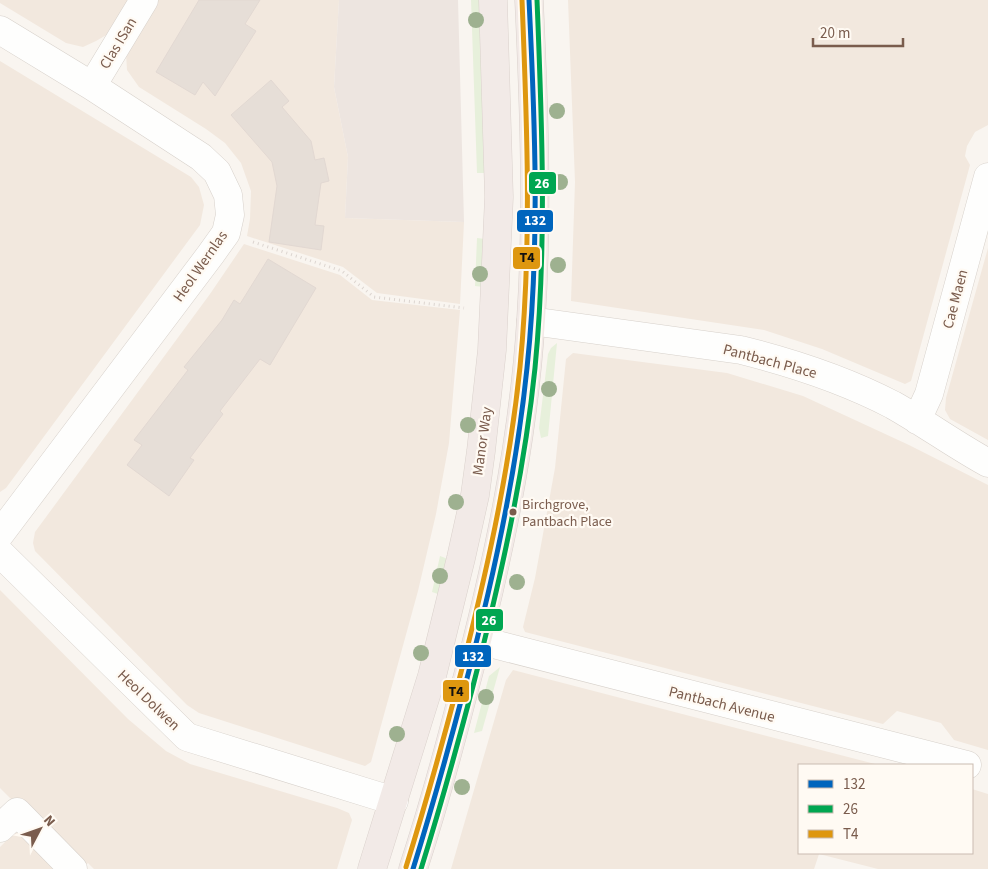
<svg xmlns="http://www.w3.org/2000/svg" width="988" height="869" viewBox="0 0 988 869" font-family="'Source Sans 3',sans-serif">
<rect width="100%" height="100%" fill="#f9f5f0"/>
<path fill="#f2e8de" d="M0,0h128l-20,34 -12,7 -13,6 -17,-4 -66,-40z
M158,0h181l-5,87 14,70 -3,61 119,4 -4,82 -83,-11 -34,-26 -96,-31 3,-17 1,-28 -10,-28 -16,-20 -19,-14 -67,-42 -12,-17 -1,-17z
M568,0h420v125l-13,7 -8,14 -2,10 5,9 -59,216 -6,3 -83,-35 -58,-19 -193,-29 4,-119z
M0,61l191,116 8,10 5,18 -4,20 -194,263 -6,4z
M244,244l96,31 32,25 88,10 -11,133 -13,71 -18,77 -47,171 -6,4 -166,-53 -12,-8 -152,-154 -2,-8 2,-11 175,-238z
M988,248v192l-38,-21 -5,-9 1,-12z
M573,353l154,20 76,23 106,49 79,40v265l-34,-10 -13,-17 -44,-12 -14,13 -358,-92 -2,-5 12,-49 20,-110 11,-109z
M0,590l128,129 38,32 24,13 147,44 12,5 3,7 -15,49h-243l-6,-6 -7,6 -81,-81z
M513,670l366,95h-80v88h173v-64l16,5v75h-110l-59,-15 -5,15h-363l55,-189z
M14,833l11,1 33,35h-58v-22z"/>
<path fill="#ede5e0" d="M339,0h119l6,222 -119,-4 3,-61 -14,-70z"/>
<path fill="#e7f0db" d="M471,0h8l7,173h-9z
M477,238l8,1 -1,48 -9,-1z
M557,343l-9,93 -7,2 -2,-10 9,-74 3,-6z
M440,556l8,3 -7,36 -9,-3z
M500,667l-18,64 -8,2 15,-57z"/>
<path fill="#e6ded7" stroke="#e2d8d2" d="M199,0h61l-15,24 11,7 -41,65 -12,-14 -8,13 -39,-23z
M271,80l18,21 -7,6 29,34 4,19 9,-2 5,23 -8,2 -6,42 9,1 -3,24 -52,-8 8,-56 -5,-24 -41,-47z
M268,259l48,29 -46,77 -10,-6 -40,52 3,3 -33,44 4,2 -25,36 -42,-31 15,-20 -8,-5 54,-70 -4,-3 38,-47 12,-20 6,4z"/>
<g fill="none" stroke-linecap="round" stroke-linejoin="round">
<defs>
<path id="minor" d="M0,30l92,56 109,71 16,15 11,23 2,20 -4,18 -15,21 -211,280
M92,86l52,-86
M531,321l210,29c52,13 104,30 152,55 32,18 62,40 95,58
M917,420l12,-26 59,-217
M0,553l187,184 207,64
M478,640l489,125
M0,828l17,-16 56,57"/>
<path id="highway" d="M372,869l60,-193 29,-118 14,-63 6,-44 11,-101 7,-153 -6,-197
M413,869c19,-58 35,-116 50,-175 33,-123 60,-247 68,-375 7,-106 3,-213 -2,-319"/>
</defs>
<use href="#minor" stroke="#d7d1cb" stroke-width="29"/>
<use href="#highway" stroke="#dad1cc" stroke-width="29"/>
<path stroke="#dcd5d0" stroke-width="3" stroke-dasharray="1 4" stroke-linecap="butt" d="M253,242l89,29 32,26 90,11"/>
<use href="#minor" stroke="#fefefd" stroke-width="28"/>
<use href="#highway" stroke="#f2eae7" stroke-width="28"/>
<defs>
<path id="bus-1" d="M413,869c19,-61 36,-122 52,-183 28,-105 51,-210 62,-318 13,-122 8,-246 2,-368"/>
<path id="bus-2" d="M421,869c19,-61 36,-122 52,-183 27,-105 51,-211 62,-318 12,-122 7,-246 2,-368"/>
<path id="bus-3" d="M406,867c19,-61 36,-122 52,-183 27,-104 51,-210 62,-317 12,-122 7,-245 2,-367"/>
</defs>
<use href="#bus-1" stroke="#fffaf3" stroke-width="9"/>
<use href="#bus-2" stroke="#fffaf3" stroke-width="9"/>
<use href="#bus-3" stroke="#fffaf3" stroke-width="9"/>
<use href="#bus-1" stroke="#0065bd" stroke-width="5"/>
<use href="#bus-2" stroke="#00a651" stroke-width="5"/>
<use href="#bus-3" stroke="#de970f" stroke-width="5"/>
</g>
<g fill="#9eb190">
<circle cx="476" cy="20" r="8"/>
<circle cx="557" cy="111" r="8"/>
<circle cx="560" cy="182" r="8"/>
<circle cx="558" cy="265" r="8"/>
<circle cx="480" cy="274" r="8"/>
<circle cx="549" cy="389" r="8"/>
<circle cx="468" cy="425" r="8"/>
<circle cx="456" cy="502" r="8"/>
<circle cx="440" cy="576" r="8"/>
<circle cx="517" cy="582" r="8"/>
<circle cx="421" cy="653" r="8"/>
<circle cx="486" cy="697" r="8"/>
<circle cx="397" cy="734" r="8"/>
<circle cx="462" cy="787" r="8"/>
</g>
<circle fill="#7a5c4d" stroke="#fffaf3" stroke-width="2" cx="513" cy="512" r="4.5"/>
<g text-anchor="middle" stroke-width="4.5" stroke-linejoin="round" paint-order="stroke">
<g font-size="14" fill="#7a5c4d" stroke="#fffaf3" text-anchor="start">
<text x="522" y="509">Birchgrove,<tspan x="522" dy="17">Pantbach Place</tspan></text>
</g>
<g font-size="15" fill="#7a5c4d" stroke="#fffaf3">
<text transform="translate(118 43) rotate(-59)" y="5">Clas ISan</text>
<text transform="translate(200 266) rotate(-55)" y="5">Heol Wernlas</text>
<text transform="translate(955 299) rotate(-75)" y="5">Cae Maen</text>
<text transform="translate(770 361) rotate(15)" y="5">Pantbach Place</text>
<text transform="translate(482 441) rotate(-82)" y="5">Manor Way</text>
<text transform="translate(149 700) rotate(44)" y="5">Heol Dolwen</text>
<text transform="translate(722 704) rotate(14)" y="5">Pantbach Avenue</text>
</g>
</g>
<g stroke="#fffaf3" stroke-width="2">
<rect x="528" y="171" width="29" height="24" rx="5" fill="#00a651"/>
<rect x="516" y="209" width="38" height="24" rx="5" fill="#0065bd"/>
<rect x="512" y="246" width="29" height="24" rx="5" fill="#de970f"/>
<rect x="475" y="608" width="29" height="24" rx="5" fill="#00a651"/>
<rect x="454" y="644" width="38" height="24" rx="5" fill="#0065bd"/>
<rect x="442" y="679" width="28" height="24" rx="5" fill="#de970f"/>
</g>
<g font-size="14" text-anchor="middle" font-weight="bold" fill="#fff">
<text x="542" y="188">26</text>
<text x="535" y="225">132</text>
<text x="489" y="625">26</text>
<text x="473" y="661">132</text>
</g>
<g font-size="14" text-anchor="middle" font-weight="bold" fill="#111">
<text x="527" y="262">T4</text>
<text x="456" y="696">T4</text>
</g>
<rect x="798" y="764" width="175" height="90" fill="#fffaf3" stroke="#cabbb1"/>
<rect x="808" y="780" width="25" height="8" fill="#0065bd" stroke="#cabbb1"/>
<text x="843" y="789" font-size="15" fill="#7a5c4d">132</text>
<rect x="808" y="805" width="25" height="8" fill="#00a651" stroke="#cabbb1"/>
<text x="843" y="814" font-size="15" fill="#7a5c4d">26</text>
<rect x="808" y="830" width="25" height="8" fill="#de970f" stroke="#cabbb1"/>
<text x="843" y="839" font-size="15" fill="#7a5c4d">T4</text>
<g transform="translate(40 829) rotate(49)" stroke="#fffaf3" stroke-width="4" paint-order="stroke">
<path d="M0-4L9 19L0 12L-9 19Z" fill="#7a5c4d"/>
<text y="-8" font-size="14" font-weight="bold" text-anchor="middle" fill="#7a5c4d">N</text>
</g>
<path d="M813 38v8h90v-8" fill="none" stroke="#7a5c4d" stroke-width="2.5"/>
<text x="820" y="38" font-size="15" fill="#7a5c4d" stroke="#fffaf3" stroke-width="4" paint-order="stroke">20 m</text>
</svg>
